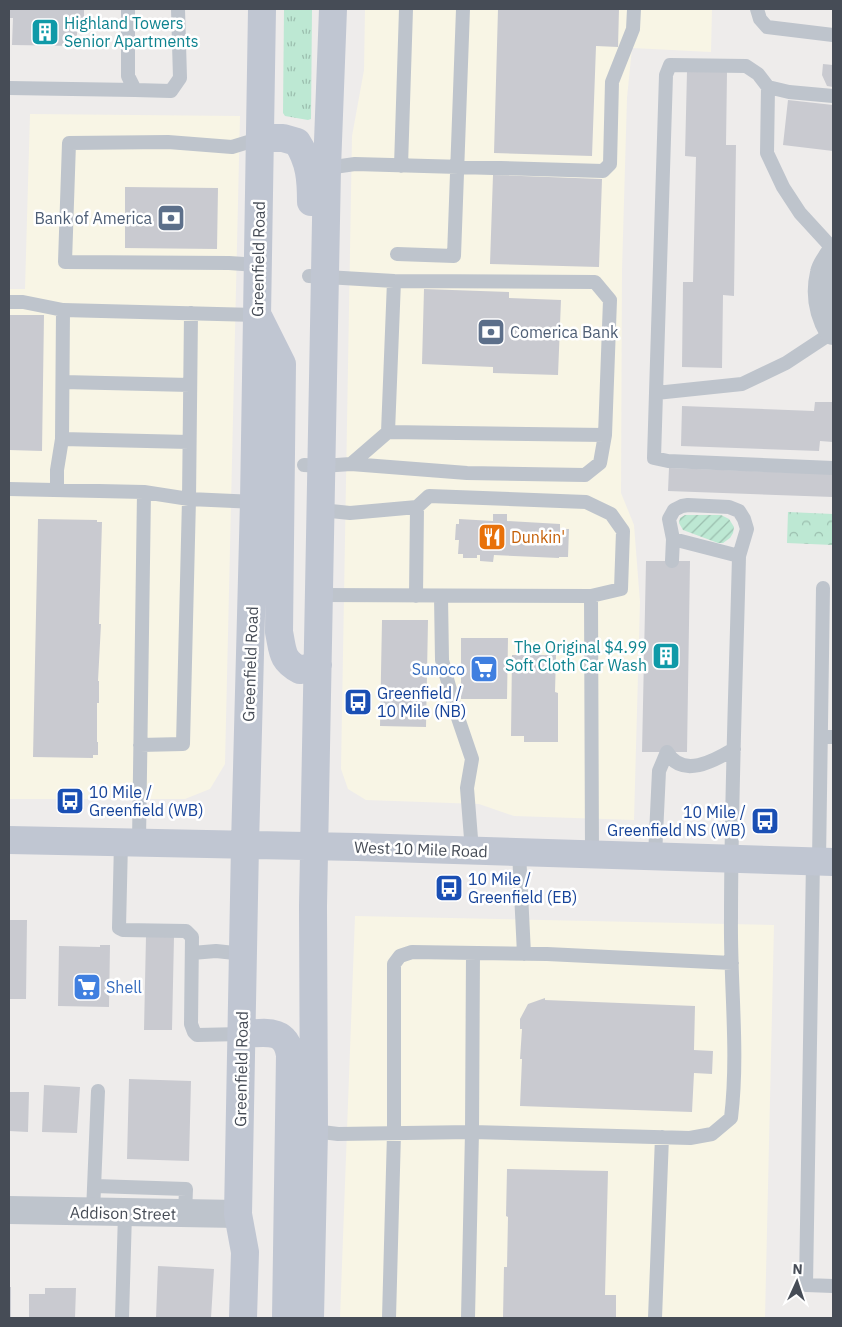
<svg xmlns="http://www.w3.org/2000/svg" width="842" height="1327" viewBox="0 0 842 1327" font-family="'IBM Plex Sans',sans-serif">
<defs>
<pattern id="grass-tufts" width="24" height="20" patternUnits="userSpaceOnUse" patternTransform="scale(1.25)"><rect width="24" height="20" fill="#bde8d3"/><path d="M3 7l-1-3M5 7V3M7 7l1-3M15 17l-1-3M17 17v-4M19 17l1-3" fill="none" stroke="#9bbeae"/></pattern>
<pattern id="park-crowns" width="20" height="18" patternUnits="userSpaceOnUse" patternTransform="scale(1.25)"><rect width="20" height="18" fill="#bde8d3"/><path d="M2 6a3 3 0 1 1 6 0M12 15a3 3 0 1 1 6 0" fill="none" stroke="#9bbeae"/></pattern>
<pattern id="garden-furrows" width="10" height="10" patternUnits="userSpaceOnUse" patternTransform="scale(1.25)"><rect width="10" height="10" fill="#bde8d3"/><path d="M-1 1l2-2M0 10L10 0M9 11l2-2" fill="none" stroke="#9bbeae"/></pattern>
</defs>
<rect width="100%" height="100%" fill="#eeeceb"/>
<path fill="#f8f5e5" d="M365,9h347l-1,43 -79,-4 -5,50 -5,172 -1,223 13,32 6,77 -6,218 -120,-4 -35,-12 -113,-4 -18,-11 -7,-20 11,-633 12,-66z
M30,114l210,2 -15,648 -15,25 -25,10h-176v-510h16z
M355,916l419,9 -9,393h-425z"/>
<path fill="url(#grass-tufts)" d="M284,9h28l-1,110 -3,1 -23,-4 -2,-3z"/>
<path fill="url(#park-crowns)" d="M788,512l45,2v31l-46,-2z"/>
<path fill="url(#garden-furrows)" d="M685,515h36l8,4 5,8 -1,6 -3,5 -7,5h-5l-35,-13 -4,-7 1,-5z"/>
<path fill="#c9cad0" d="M9,9h75v10h-7v27l-65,-1 1,-27h-4z
M498,9h121l-1,38 -22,-1 -4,110 -98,-3z
M823,64l10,1v22l-6,-1 -5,-11z
M687,71l40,1 -1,73h10l-2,151 -11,-1 -1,73 -40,-1 1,-85h10l3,-125 -11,-1z
M788,100l45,5v46l-50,-6z
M493,175l109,4 -3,88 -109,-3z
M125,187l93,1 -1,61 -92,-1z
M424,289l85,3v6l52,2 -3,75 -65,-2v-6l-71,-3z
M9,315h35l-2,136 -33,-1z
M815,402h18v40l-13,-1 -1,10 -138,-5 1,-40 132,5z
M669,468l164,6v23l-165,-6z
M493,514h14v7l53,3v5h9l-1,28h-9v1l-65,-3 -1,7 -13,-1v-6h-3v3h-14v-4h-5l1,-14h-4l1,-16h3v-5l34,2z
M38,519l59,1v2h5l-3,102h2l-3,57h1v22h-2v39h1v13h-5v3l-60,-1z
M646,561h44l-3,191h-45z
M382,620h46l-2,107 -46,-1z
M461,638h47l-1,61h-46z
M512,655h44l-1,37 3,1v49h-34v-6h-13z
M9,920h18l-1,79h-17z
M146,936l28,1 -2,93h-28z
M100,945h10l-1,62 -51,-1 1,-60 41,1z
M545,998v2l150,6 -1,44 19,1 -1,23 -18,-1 -2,39 -172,-6 2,-47h-2l2,-30h-2v-10l8,-15z
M129,1079l62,2 -2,80 -62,-2z
M44,1085l36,2 -3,46 -35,-1z
M9,1092h20l-1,40 -19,-1z
M507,1169l101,2 -3,124h11v23h-113l1,-51h3l1,-50 -2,-1z
M158,1266l56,3 -3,49h-55z
M9,1287h2v31h-2z
M45,1288h31l-1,30h-46v-24h16z"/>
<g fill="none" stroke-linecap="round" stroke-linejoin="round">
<path stroke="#bec4cc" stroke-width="14" d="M128,9v67l7,14 36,1 9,-13 -2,-69
M757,9l3,10 7,8 66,8
M768,87l-1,66 16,34 17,26 33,36
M9,88l126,2
M401,166l5,-157
M327,168l28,-4 248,7 7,-7 2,-82 21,-53 1,-20
M397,254l57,2 9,-247
M258,265l-29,-2 -164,-1 4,-119 99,-1 64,5 29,-9
M9,302h14l40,8 194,5
M833,332l-47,31 -44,21 -86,9 -2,65 14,3 165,7
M63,382l127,3
M656,393l10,-318 4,-10 76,1 12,8 10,13 21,5 44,4
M388,432l217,3
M62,439l127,3
M351,464l116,9 118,2 15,-12 5,-28 5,-135 -15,-18 -201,-1
M304,465l18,1 29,-2 37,-32 6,-151 -85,-5
M9,489l135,3 45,7 68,3
M57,490v-20l5,-31 1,-129
M673,539l66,17
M319,595l272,1 30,-7 2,-58 -12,-17 -25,-12 -157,-6 -12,11 -67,6 -29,-3
M416,596l1,-89
M441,596l1,64 14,52 16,47 -5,29 5,63
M591,596l1,258
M821,737h12
M140,745l43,-1 6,-245 2,-186
M667,752c15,27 47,9 67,-3
M121,842l-2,86 4,2 63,1 6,6 -1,87 3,8 3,3 45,-1
M139,842l5,-350
M519,852l5,102
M655,856l4,-85 8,-19
M813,861l-7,424 27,1
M819,861l4,-273
M192,953l24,-2 28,3
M314,1131l24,3 134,-2 218,6 22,-4 19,-16c8,-66 -1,-133 0,-200 0,-120 5,-241 8,-362l8,-27 -3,-10 -5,-8 -10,-4 -41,-2 -6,1 -8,4 -5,9 4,20 -1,22
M95,1186l91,3 -1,25
M93,1212l5,-121
M122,1318l3,-105
M389,1318l5,-185v-169l6,-8 12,-4 135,2 185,9
M468,1318l4,-186 1,-179
M655,1318l7,-181"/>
<path stroke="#bec4cc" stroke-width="28" d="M833,256c-3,5 -8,11 -9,17 -5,21 -1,41 9,58
M9,1210l229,4"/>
<path stroke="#c0c6d2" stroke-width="28" d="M261,138h22l14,4c13,20 14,38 14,60
M259,318l23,46 -3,268c4,19 2,28 21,38l18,-5
M9,840l348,7 476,15
M242,1034c22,-1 44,-7 48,21l-4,263
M243,1318l2,-66 -7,-38 7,-369 9,-344 8,-492
M310,1318l4,-187 -1,-225 14,-738 6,-159"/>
</g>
<defs>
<symbol id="building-square" viewBox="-11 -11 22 22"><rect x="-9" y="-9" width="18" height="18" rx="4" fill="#0f9aa8" stroke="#fff"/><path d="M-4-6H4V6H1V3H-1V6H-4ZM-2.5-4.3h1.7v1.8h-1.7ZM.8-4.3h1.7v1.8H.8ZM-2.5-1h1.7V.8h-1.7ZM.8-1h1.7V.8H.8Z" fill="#fff"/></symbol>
<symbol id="bank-square" viewBox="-11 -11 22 22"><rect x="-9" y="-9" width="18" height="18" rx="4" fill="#5c6f8a" stroke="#fff"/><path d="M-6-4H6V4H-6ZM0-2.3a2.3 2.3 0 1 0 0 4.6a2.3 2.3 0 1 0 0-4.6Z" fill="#fff"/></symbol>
<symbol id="restaurant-square" viewBox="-11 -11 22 22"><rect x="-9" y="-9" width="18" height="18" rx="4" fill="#e8710a" stroke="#fff"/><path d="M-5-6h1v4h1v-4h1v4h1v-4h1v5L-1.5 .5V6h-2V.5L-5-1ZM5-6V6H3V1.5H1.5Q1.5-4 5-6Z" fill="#fff"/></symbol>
<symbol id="supermarket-square" viewBox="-11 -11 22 22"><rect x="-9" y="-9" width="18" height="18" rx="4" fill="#3f7fe0" stroke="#fff"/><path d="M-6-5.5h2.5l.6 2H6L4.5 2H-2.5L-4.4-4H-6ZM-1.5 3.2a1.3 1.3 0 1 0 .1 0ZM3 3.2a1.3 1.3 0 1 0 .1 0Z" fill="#fff"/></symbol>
<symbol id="bus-square" viewBox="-11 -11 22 22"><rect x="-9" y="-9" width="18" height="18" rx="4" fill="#1a4fb4" stroke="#fff"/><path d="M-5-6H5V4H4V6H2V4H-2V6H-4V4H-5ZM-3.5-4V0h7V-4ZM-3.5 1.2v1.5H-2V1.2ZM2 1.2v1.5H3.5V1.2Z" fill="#fff"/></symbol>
</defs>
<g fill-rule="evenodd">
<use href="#building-square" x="29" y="16" width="32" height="32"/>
<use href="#bank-square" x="155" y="202" width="32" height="32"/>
<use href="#bank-square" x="475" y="316" width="32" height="32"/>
<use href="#restaurant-square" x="476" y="521" width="32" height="32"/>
<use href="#building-square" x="650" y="640" width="32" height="32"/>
<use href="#supermarket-square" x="468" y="653" width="32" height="32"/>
<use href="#bus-square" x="342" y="686" width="32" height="32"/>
<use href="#bus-square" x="54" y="785" width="32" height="32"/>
<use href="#bus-square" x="749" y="805" width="32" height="32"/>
<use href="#bus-square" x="433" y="872" width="32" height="32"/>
<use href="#supermarket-square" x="71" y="971" width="32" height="32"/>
</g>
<g text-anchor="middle" stroke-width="5" stroke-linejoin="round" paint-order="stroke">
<g font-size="16" fill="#0d838f" stroke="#fff" text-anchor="start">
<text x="64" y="29">Highland Towers<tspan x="64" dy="18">Senior Apartments</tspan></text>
<text x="647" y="653" text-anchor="end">The Original $4.99<tspan x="647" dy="18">Soft Cloth Car Wash</tspan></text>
</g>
<g font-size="16" fill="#4e5e75" stroke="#fff" text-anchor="end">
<text x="152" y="224">Bank of America</text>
<text x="510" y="338" text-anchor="start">Comerica Bank</text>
</g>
<g font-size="16" fill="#464c56" stroke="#fff">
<text transform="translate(258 259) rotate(-89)" y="6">Greenfield Road</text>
<text transform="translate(250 664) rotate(-88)" y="6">Greenfield Road</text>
<text transform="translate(421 849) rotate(2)" y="6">West 10 Mile Road</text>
<text transform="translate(241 1069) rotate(-89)" y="6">Greenfield Road</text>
<text transform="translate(123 1213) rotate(1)" y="6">Addison Street</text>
</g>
<g font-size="16" fill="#c56008" stroke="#fff" text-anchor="start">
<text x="511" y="543">Dunkin'</text>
</g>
<g font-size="16" fill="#366cbe" stroke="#fff" text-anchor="end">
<text x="465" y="675">Sunoco</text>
<text x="106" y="993" text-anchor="start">Shell</text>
</g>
<g font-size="16" fill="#164399" stroke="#fff" text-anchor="start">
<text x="377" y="699">Greenfield /<tspan x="377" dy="18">10 Mile (NB)</tspan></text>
<text x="89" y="798">10 Mile /<tspan x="89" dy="18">Greenfield (WB)</tspan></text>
<text x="746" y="818" text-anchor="end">10 Mile /<tspan x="746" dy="18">Greenfield NS (WB)</tspan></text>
<text x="468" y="885">10 Mile /<tspan x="468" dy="18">Greenfield (EB)</tspan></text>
</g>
</g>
<rect width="842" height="1327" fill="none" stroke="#464c56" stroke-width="20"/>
<g transform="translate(797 1282) rotate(3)" stroke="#ffffff" stroke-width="4" paint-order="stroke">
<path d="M0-4L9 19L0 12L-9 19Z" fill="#464c56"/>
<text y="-8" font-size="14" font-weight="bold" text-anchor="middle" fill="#464c56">N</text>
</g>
</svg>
